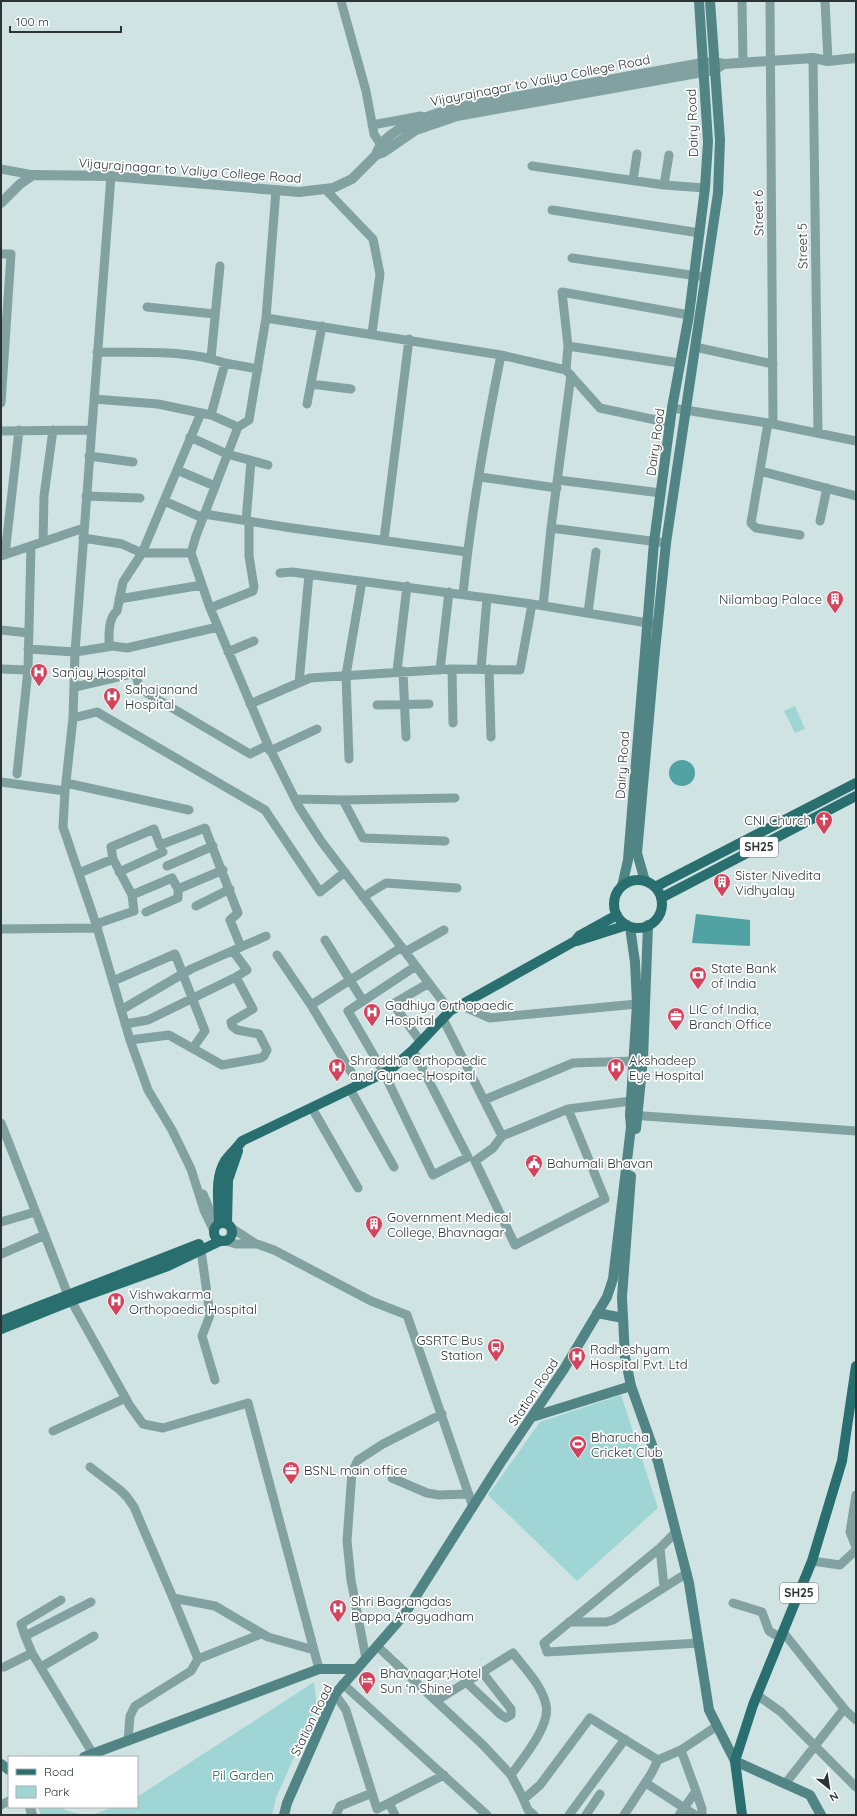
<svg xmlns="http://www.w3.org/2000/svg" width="857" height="1816" viewBox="0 0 857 1816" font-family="Quicksand,sans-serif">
<rect width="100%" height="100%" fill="#cee3e2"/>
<path fill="#9fd6d5" d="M795,706l10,23 -10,4 -11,-22z
M621,1395l37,113 -81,73 -89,-86 52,-73z
M314,1682l3,23 -41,93 -4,17h-180l21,-8h24v-10z
M38,1807h26l1,3 19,5h-43z"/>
<path fill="#50a3a2" d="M669 773a13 13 0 1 1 26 0a13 13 0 1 1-26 0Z
M696,914l54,6v26l-58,-3z"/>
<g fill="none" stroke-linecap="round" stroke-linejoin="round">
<path stroke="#81a2a1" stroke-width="9" d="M341,1l25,90 8,43 7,11
M742,1l1,62
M770,1l3,423
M825,1l3,60
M813,58l5,375
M372,125l49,-9
M532,166l132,19 41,3
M1,169l32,6
M111,176l-36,476 -2,66 -8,73 -2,36 33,97 34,116 18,50 24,40 19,39 13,41 10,21
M633,180l4,-26
M664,185l5,-30
M325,189l48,50 7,35 -8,59
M276,190l-10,128 -17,102 -11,7 -42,109 -5,17 19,55 58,137 31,62 22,34 129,170
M552,210l148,23
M1,254h10l-10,149
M572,258l133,19
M147,307l68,7
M266,318l235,37 65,15 34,38 70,15
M568,346l111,17
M695,347l78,17
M97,352c43,1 88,-3 128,11
M211,358l9,-92
M566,370l2,-24 -6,-54 127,23
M311,384l40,5
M94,399l64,5 53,11 27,12
M307,404l15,-78
M672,408l96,15 88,18
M211,415l14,-52 33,6
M768,423l-17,100 5,5 44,7
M1,431l90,-1
M190,437l37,17 41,11
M89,456l44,6
M177,470l38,16
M760,471l96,25
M480,477l77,11
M558,480l103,13
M86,496l54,2
M164,501l39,17
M204,514l88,14 175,24
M246,521l5,-60
M820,521l7,-33
M551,528l115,15
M83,538l39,6 20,9h49
M384,540l25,-201
M43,542l1,-46 9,-66
M5,555l14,-125
M1,556l83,-28
M280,573l12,-1 240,32 122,20
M463,594c8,-80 22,-160 38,-239
M119,599l83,-14
M543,606l8,-78 20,-153
M210,608l43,-17 1,-4 -5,-31v-35
M588,613l8,-61
M1,630l28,3
M109,646c0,-11 -1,-28 8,-35l6,-29 19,-29 59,-140
M28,649l47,3 38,-6 14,2 91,-21
M228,652l26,-11
M1,669l27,1
M452,669l1,54
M481,669l6,-71
M489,669l2,68
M440,670l9,-78
M397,671l10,-85
M403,671l3,66
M299,683l10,-109
M75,687l60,-14 5,16 110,65 18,-9
M250,704l60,-26 142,-9 68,1 12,-66
M377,705l52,-1
M73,718l24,-6 168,98 55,82 25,-20
M270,751l47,-22
M349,759l-3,-84 16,-94
M17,774l11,-104 3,-124
M1,782l64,9
M66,783l123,27
M295,799l48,1 20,38 82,3
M343,800l112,-2
M113,859l19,36
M167,866l46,-20
M119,872l44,-20
M79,873l34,-14 -2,-12 43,-18 6,16 45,-17 33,85 -8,7 11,27
M363,897l23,-14 71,5
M196,906l34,-17
M146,912l32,-14v-9
M96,924l38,-13 -2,-16 40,-17 6,11 45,-19
M1,929l97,-1
M325,940l38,61
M233,951l14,19 -11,7
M405,952l39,-22
M277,955l34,50
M113,981l62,-27 30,77 -12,17
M460,1005l30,13 147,-14
M121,1010l70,-41 75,-33
M443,1019l59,117
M125,1024l23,-4 88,-43 17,32 -22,13 1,4 5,4 22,4 8,16 -3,6 -3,2 -39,7 -53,-30 -39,5
M421,1042l-28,-38 36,-21
M413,1050l55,107 -35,18 -49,-102 -36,-62 68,-45
M359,1085l-48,-80 91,-58
M350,1089l44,78
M484,1100l89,-37 61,-2
M312,1108l46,80
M568,1109l37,90 -90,46 -40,-84 18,-13 9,-12 66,-27 63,-8
M630,1115l226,16
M1,1123l67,172 62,111 13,18 20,4 85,-25 71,266
M203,1194l12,28
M1,1222l34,-10
M230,1227l26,17
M226,1241l10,3h21l17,6 97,51 36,14 66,192
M201,1250l9,65 -8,21 13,44
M1,1254l44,-19
M53,1431l73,-33
M90,1467l30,23 7,7 7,10 39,91
M392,1478l35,15 12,2 30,-1
M856,1495l-6,37 6,15
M676,1532l-16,16 -116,95 3,9 152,-9
M660,1548l4,39
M812,1561l28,4 16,-15
M733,1603l29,9 7,19 12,7
M569,1622h37l7,-2 74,-47
M783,1632l63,79 10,9
M25,1636l-4,-12 40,-24
M377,1646l106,99 28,30 11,21 3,2 15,-13 50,-67 68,42
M32,1653l-7,-17 66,-34
M198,1659l63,-25
M366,1659l-15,-79 -4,-39 5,-69 6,-12 25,-16 59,-30
M4,1667l28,-14 61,101
M41,1667l53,-31
M466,1682l35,33 5,3 5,-3v-6l-29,-37
M343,1684l144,131
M335,1694l11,16 31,99 67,-34
M757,1695l24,17 75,75
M436,1701l77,-48c12,16 29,32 33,52 5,20 -23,53 -35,70
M128,1741l2,-25 5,-10 56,-35 7,-12 -25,-61 42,8 53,31 46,13
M646,1783l49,32
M785,1784l59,-75
M696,1791l6,18v6
M522,1796l6,14 6,5
M389,1803l6,12
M1,1805l8,-4
M336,1815l4,-9 32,-13
M569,1815l56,-76
M586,1815l14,-21
M624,1815l27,-41 7,-14 23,-10 36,-24
M679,1815l17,-24 -15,-41"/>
<path stroke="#81a2a1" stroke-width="10" d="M376,155c8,-29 63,-43 88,-49l238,-43 11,-1 11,2 89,-6 15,3 28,-3
M1,203l19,-19 13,-9 78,1 188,16 34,-4 19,-9 24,-24 8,-3 32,-22 41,-14 257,-46 10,-6
M30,1807l2,8"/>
<path stroke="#518484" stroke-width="10" d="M645,881l-8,-28 17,-192 12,-118 52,-350 2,-53 -10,-139
M622,886l6,-26 26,-318 18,-134 17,-93 16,-127 3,-46 -9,-141
M636,1129l7,-70 5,-134
M631,1176l-9,121 3,60 6,29 27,76 31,121 20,127 26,51 75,34 11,20
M597,1313l26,5
M532,1417l99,-31
M84,1757l235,-88h38
M1,1764l8,6
M284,1815l3,-12 48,-109 69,-79 97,-153 63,-93 43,-72 6,-18 18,-152 -1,-12 7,-111 -2,-42 -5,-35"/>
<path stroke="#2a6f6f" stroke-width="10" d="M614 904a24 24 0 1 1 48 0a24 24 0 1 1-48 0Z
M655,887l201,-104
M661,898l195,-102
M577,941l50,-16
M214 1232a9 9 0 1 1 18 0a9 9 0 1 1-18 0Z
M219,1224c0,-20 -5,-46 6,-63 5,-7 12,-13 17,-20l148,-71 23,-20 37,-39 125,-70 4,-5 38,-21
M227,1224l1,-44 10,-29
M1,1321l198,-77
M1,1329l70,-28 97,-35 52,-25
M742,1815l-7,-54 18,-56 59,-144 30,-100 14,-95"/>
</g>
<defs>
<symbol id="building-pin" viewBox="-11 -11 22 30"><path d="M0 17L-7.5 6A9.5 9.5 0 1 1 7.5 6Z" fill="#d3435b" stroke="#fff"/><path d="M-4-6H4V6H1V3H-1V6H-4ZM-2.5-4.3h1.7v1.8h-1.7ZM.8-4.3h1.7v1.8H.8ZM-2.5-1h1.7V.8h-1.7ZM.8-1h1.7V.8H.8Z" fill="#fff"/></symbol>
<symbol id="hospital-pin" viewBox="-11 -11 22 30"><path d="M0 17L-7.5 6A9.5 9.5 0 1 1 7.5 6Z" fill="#d3435b" stroke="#fff"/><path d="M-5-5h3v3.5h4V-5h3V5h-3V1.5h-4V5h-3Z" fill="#fff"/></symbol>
<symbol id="church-pin" viewBox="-11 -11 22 30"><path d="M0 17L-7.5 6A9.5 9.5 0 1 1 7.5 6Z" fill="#d3435b" stroke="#fff"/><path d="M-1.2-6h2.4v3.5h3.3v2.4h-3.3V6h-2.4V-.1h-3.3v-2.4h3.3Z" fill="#fff"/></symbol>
<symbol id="bank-pin" viewBox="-11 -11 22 30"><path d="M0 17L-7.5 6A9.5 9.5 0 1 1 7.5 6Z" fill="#d3435b" stroke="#fff"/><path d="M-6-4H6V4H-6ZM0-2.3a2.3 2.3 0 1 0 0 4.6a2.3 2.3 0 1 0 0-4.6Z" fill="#fff"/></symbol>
<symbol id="office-pin" viewBox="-11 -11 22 30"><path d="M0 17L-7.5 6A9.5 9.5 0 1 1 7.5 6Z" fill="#d3435b" stroke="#fff"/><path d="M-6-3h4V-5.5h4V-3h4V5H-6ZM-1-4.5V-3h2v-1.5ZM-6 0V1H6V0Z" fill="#fff"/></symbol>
<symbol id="civic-pin" viewBox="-11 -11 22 30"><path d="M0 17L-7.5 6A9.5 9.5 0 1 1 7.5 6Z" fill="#d3435b" stroke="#fff"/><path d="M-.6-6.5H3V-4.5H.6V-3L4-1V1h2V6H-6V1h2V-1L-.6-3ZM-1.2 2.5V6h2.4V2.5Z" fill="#fff"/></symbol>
<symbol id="bus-pin" viewBox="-11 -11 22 30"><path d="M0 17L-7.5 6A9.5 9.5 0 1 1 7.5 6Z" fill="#d3435b" stroke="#fff"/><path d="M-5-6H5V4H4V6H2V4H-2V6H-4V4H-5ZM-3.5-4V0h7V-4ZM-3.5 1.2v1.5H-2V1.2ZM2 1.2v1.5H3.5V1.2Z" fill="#fff"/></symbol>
<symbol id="stadium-pin" viewBox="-11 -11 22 30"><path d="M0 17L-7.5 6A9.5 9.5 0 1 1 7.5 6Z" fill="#d3435b" stroke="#fff"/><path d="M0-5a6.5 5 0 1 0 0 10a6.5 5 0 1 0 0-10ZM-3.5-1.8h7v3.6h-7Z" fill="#fff"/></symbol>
<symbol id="hotel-pin" viewBox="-11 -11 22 30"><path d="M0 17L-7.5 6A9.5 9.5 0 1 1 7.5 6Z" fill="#d3435b" stroke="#fff"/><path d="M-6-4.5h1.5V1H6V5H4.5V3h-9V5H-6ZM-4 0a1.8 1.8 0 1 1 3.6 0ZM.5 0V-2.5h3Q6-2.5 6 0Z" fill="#fff"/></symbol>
</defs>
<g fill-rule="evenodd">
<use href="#building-pin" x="825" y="589" width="20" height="27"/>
<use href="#hospital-pin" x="29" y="662" width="20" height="27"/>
<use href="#hospital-pin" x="102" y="686" width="20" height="27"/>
<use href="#church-pin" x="814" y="810" width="20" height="27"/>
<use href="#building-pin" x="712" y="872" width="20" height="27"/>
<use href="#bank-pin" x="688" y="965" width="20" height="27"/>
<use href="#hospital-pin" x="362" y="1002" width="20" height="27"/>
<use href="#office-pin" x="666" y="1006" width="20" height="27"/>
<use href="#hospital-pin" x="327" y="1057" width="20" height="27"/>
<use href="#hospital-pin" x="606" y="1057" width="20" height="27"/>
<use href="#civic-pin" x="524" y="1153" width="20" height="27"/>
<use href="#building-pin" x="364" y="1214" width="20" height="27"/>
<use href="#hospital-pin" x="106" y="1291" width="20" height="27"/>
<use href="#bus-pin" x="486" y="1337" width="20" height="27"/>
<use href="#hospital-pin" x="567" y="1346" width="20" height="27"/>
<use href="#stadium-pin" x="568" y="1434" width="20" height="27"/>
<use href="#office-pin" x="281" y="1460" width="20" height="27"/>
<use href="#hospital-pin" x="328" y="1598" width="20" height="27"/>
<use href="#hotel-pin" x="357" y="1670" width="20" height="27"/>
</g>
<g text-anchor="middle" stroke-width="3.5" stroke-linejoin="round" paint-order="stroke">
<g fill="#fff" stroke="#6b7070" stroke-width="1">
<rect x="740" y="837" width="38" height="20" rx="3"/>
<rect x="780" y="1583" width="38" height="20" rx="3"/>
</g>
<g font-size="12" font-weight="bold" fill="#2b3333">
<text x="759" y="851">SH25</text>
<text x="799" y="1597">SH25</text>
</g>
<g font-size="13" fill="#2b3333" stroke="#fff">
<text transform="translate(540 80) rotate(-11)" y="5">Vijayrajnagar to Valiya College Road</text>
<text transform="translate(692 123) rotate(-92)" y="5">Dairy Road</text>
<text transform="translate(190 170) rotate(4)" y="5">Vijayrajnagar to Valiya College Road</text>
<text transform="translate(758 213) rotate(-91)" y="5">Street 6</text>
<text transform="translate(802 246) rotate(-91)" y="5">Street 5</text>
<text transform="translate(655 442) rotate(-82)" y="5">Dairy Road</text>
<text transform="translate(622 765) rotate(-86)" y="5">Dairy Road</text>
<text transform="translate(533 1392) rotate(-56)" y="5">Station Road</text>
<text transform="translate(311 1720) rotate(-64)" y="5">Station Road</text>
</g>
<g font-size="13" fill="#2b3333" stroke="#fff" text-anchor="start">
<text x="822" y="604" text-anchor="end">Nilambag Palace</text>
<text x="52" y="677">Sanjay Hospital</text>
<text x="125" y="694">Sahajanand<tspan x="125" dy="15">Hospital</tspan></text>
<text x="811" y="825" text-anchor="end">CNI Church</text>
<text x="735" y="880">Sister Nivedita<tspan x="735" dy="15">Vidhyalay</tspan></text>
<text x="711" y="973">State Bank<tspan x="711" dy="15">of India</tspan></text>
<text x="385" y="1010">Gadhiya Orthopaedic<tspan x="385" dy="15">Hospital</tspan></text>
<text x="689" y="1014">LIC of India,<tspan x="689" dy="15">Branch Office</tspan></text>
<text x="350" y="1065">Shraddha Orthopaedic<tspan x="350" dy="15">and Gynaec Hospital</tspan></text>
<text x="629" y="1065">Akshadeep<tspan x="629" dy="15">Eye Hospital</tspan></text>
<text x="547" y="1168">Bahumali Bhavan</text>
<text x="387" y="1222">Government Medical<tspan x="387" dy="15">College, Bhavnagar</tspan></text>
<text x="129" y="1299">Vishwakarma<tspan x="129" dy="15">Orthopaedic Hospital</tspan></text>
<text x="483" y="1345" text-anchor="end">GSRTC Bus<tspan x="483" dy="15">Station</tspan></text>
<text x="590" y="1354">Radheshyam<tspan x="590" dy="15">Hospital Pvt. Ltd</tspan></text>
<text x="591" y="1442">Bharucha<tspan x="591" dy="15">Cricket Club</tspan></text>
<text x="304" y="1475">BSNL main office</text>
<text x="351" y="1606">Shri Bagrangdas<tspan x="351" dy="15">Bappa Arogyadham</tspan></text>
<text x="380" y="1678">Bhavnagar;Hotel<tspan x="380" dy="15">Sun ‘n Shine</tspan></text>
</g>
<g font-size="13" fill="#145b5b" stroke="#fff">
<text x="243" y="1780">Pil Garden</text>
</g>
</g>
<rect width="857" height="1816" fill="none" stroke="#2b3333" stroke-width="4"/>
<rect x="8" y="1756" width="130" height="52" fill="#ffffff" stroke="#aaadad"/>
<rect x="16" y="1769" width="20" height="6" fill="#2a6f6f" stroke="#aaadad"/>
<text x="44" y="1776" font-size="12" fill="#2b3333">Road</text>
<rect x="16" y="1786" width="20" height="12" fill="#9fd6d5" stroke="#aaadad"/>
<text x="44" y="1796" font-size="12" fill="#2b3333">Park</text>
<g transform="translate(829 1788) rotate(150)" stroke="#ffffff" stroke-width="3" paint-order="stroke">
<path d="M0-3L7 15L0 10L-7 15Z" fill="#2b3333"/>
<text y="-6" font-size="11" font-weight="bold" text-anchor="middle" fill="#2b3333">N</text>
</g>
<path d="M10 26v6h111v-6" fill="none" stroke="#2b3333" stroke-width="2"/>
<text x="16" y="26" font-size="12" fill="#2b3333" stroke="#ffffff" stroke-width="3" paint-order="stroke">100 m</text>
</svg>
